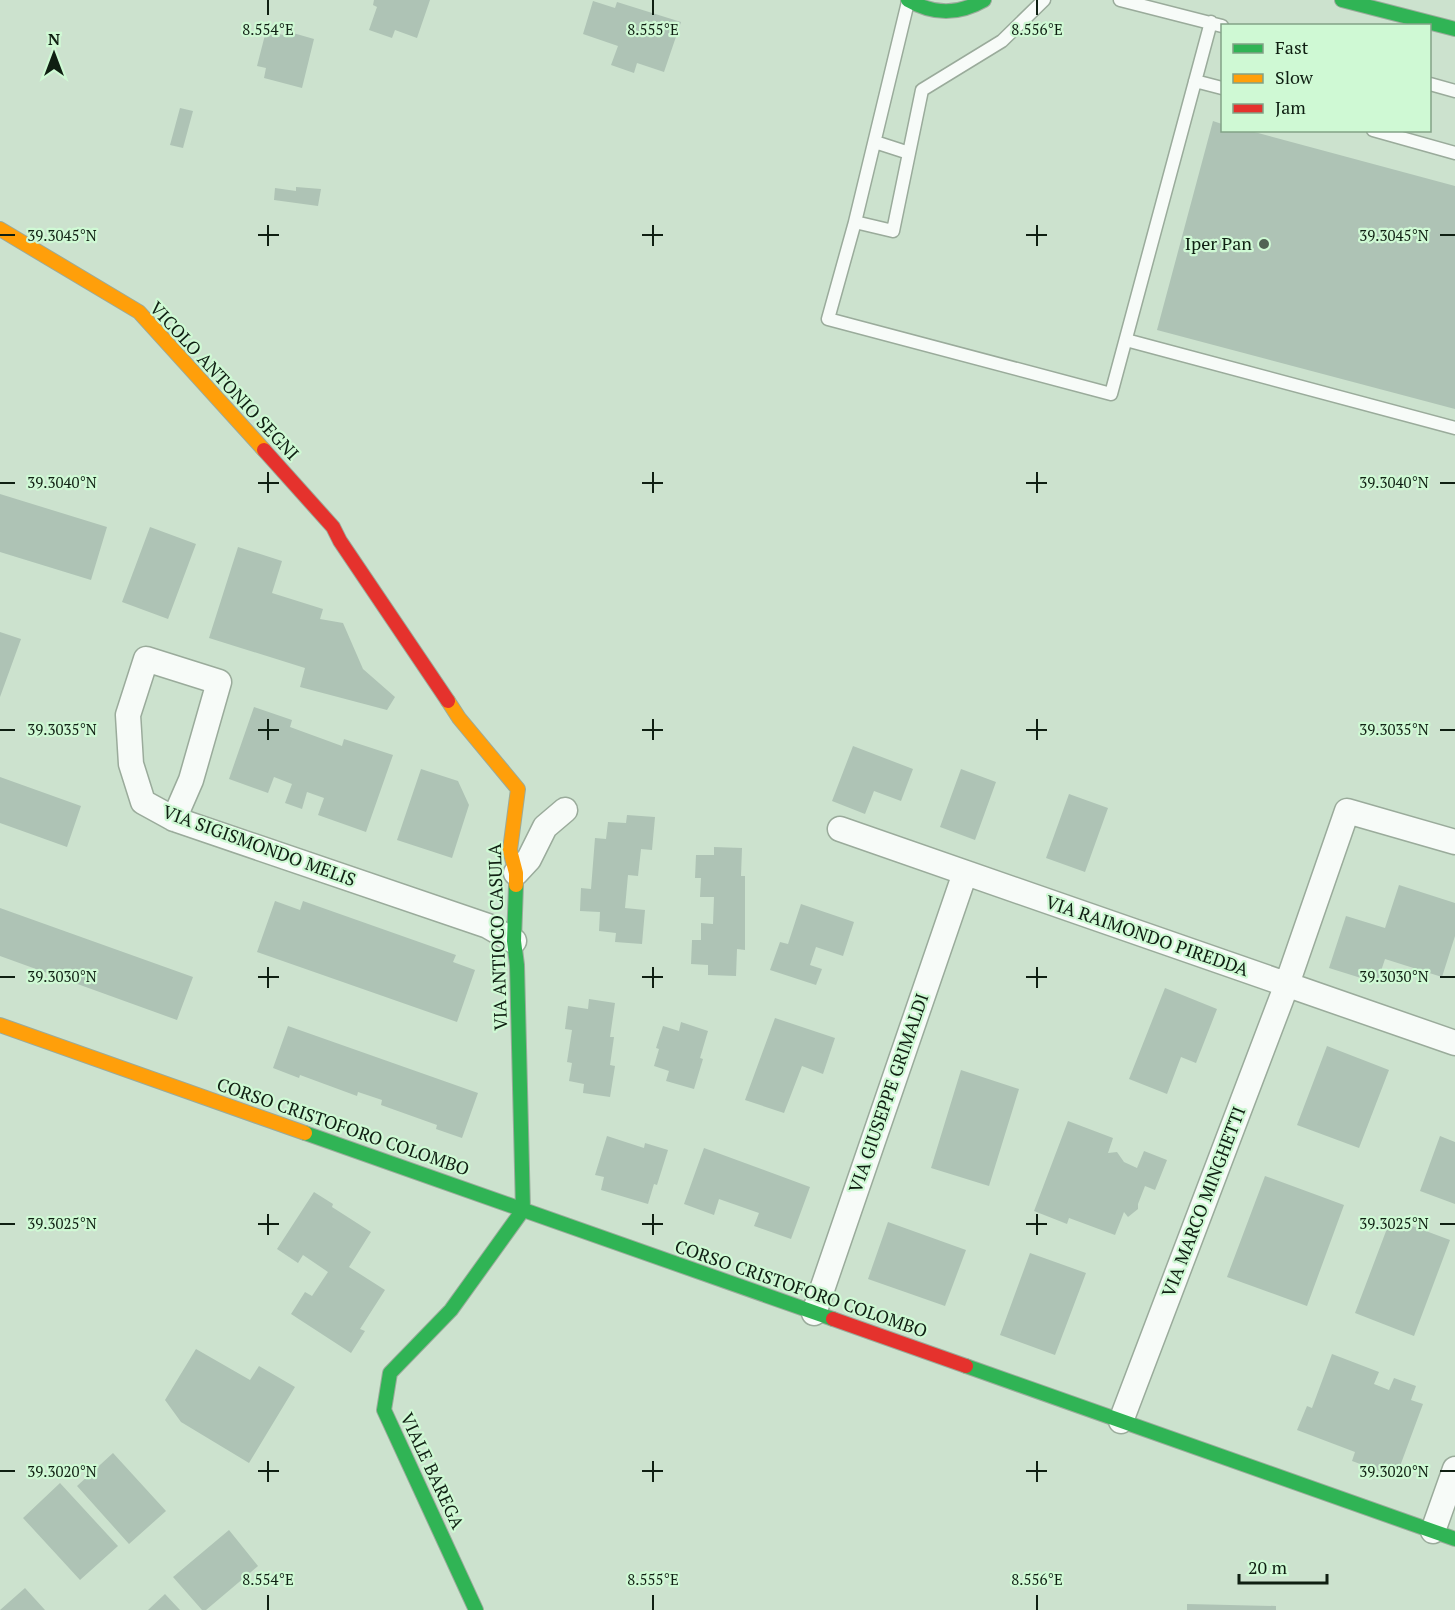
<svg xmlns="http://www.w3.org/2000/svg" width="1455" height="1610" viewBox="0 0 1455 1610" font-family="'PT Serif',serif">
<rect width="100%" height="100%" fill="#cce2ce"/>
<path fill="#aec3b5" d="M374,0h56l-13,38 -22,-8 -3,8 -23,-8 8,-23 -4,-2z
M593,1l22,7 2,-6 64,20 -17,50 -27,-9 -3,10 -23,-8 7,-19 -35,-12z
M266,31l26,6 1,-4 21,6 -12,49 -38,-10 2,-10 -9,-2z
M180,108l13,3 -10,37 -13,-3z
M1213,121l9,3v6h25l208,56v223l-298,-79z
M296,187l25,2 -3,17 -44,-6 1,-12 21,3z
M0,494l107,33 -16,53 -91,-28z
M150,527l46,17 -28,75 -46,-17z
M238,547l44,14 -10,32 51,16 -3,10 23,4 20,46 32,28 -8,13 -87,-23 5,-19 -96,-30z
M0,632l21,7 -21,58z
M254,707l38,13 -2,7 52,19 2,-7 49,16 -27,77 -48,-17 6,-17 -17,-6 -5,17 -17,-6 7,-19 -18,-7 -6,16 -39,-14z
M853,746l60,23 -12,32 -27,-10 -9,23 -33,-13z
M421,769l37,12 11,24 -17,53 -55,-18z
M961,769l35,13 -21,58 -35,-13z
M0,777l81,29 -14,41 -67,-24z
M1069,794l39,14 -23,64 -39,-14z
M627,815l28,2 -3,33 -11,-1 -3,27 -10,-1 -3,33 20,2 -3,34 -27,-2 1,-9 -17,-2 1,-19 -20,-1 1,-23 10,1 4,-51 11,1 2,-17 18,1z
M714,847l28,1 -1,28h4v74l-8,-1 -1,27 -28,-1v-10l-17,-1 1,-24h9v-17l12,1 1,-27h-14l1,-19h-6l1,-23h18z
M1399,885l56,18v33l-13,41 -57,-18 -8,24 -48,-15 17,-52 39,12z
M275,901l25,9 3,-9 153,54 -3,7 22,8 -18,52 -200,-70z
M801,904l53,18 -11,34 -27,-9 -6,18 12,4 -6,16 -46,-15 10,-28 8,2z
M0,908l193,69 -16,43 -177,-64z
M1165,988l52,21 -21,54 -15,-6 -14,37 -38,-15z
M589,999l26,4 -5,34h4l-4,28 5,1 -5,31 -27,-4 1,-9 -15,-3 3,-18 -5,-1 5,-32 -7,-1 3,-23 20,3z
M775,1018l60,20 -12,36 -21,-8 -18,47 -39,-13z
M681,1022l27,9 -8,27 3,1 -9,30 -28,-8 3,-10 -15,-5 5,-17 -3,-1 7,-22 16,5z
M288,1026l190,67 -16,45 -26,-9 1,-4 -56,-20 1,-5 -24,-8 -1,4 -57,-21 -1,3 -26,-10z
M1327,1046l62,24 -30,78 -62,-23z
M961,1070l58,19 -30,97 -58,-18z
M1068,1121l45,17 -5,15 9,-1 7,10 13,6 7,-17 23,9 -12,30 -10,-4 -7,18v5l-10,8 -4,-5 -9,23 -46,-17 -2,6 -33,-13z
M607,1136l37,12 1,-5 23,7 -11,35 -3,-1 -6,20 -47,-14 3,-13 -9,-2z
M1440,1136l15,6v62l-35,-13z
M704,1148l106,39 -19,52 -37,-13 5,-13 -40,-14 -5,16 -30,-11z
M1265,1176l79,29 -37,101 -80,-29z
M314,1192l19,12 -1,3 39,25 -22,35 36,23 -25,39 5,2 -14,22 -60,-39 14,-22 7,4 16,-24 -25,-17 -5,8 -21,-14z
M1391,1218l59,22 -36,96 -59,-23z
M888,1222l78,28 -21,56 -77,-27z
M1030,1253l56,20 -31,82 -55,-20z
M196,1349l54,31 9,-14 36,21 -46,76 -68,-41 -16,-22z
M1332,1354l47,18 -5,12 15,6 5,-12 22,8 -5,14 12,4 -27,73 -44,-16 3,-9 -58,-22 10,-24 5,2z
M113,1453l53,58 -37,33 -52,-58z
M60,1483l58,63 -38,34 -57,-62z
M229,1530l29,36 -52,44h-4l-29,-33z
M25,1588l20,22h-45z
M165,1594l15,16h-32z
M1187,1604l89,2v4h-89z"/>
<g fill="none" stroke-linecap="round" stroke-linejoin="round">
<defs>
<path id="lane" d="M1120,0l102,26
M908,2l-53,220 -27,97 283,75 100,-372
M1195,81l27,7
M1430,84l25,7
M1373,130l82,23
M875,142l34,11
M855,222l38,9 29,-141 80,-49 42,-41
M1126,340l329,88"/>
<path id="street" d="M174,819l17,-39 28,-98 -73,-23 -18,56 3,49 12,38 31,17 314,107 26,15
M840,829l615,214
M516,873l13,-14 16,-32 20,-17
M814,1313l151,-440
M1121,1421l166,-437 60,-173 108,31
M1433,1531l22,-62"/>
<path id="fast" d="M908,0c26,15 50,15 76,0
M1342,0l113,29
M516,885l-2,56 3,24 6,245
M305,1133l528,186
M966,1366l489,173
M476,1610l-92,-200 6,-37 61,-63 72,-100"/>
<path id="slow" d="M0,229l139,83 125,138
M448,701l11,17 59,71 -8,61 6,23v12
M0,1025l305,108"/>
<path id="jam" d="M264,450l69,77 7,14 108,160
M833,1319l133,47"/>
</defs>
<use href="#lane" stroke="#9aab9b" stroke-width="15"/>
<use href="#street" stroke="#9aab9b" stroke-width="27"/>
<use href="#fast" stroke="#9aab9b" stroke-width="16"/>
<use href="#slow" stroke="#9aab9b" stroke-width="16"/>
<use href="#jam" stroke="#9aab9b" stroke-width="16"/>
<use href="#lane" stroke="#f7fbf8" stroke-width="12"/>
<use href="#street" stroke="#f7fbf8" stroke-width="24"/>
<use href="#fast" stroke="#30b455" stroke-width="14"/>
<use href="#slow" stroke="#ff9f0a" stroke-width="14"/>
<use href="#jam" stroke="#e5322d" stroke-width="14"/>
</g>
<path fill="none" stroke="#0f1f12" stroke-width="2" d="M268,0v15M653,0v15M1037,0v15M268,225v21M653,225v21M1037,225v21M0,235h15M258,235h21M642,235h21M1026,235h21M1440,235h15M268,472v21M653,472v21M1037,472v21M0,483h15M258,483h21M642,483h21M1026,483h21M1440,483h15M268,719v21M653,719v21M1037,719v21M0,730h15M258,730h21M642,730h21M1026,730h21M1440,730h15M268,967v21M653,967v21M1037,967v21M0,977h15M258,977h21M642,977h21M1026,977h21M1440,977h15M268,1214v21M653,1214v21M1037,1214v21M0,1224h15M258,1224h21M642,1224h21M1026,1224h21M1440,1224h15M268,1461v21M653,1461v21M1037,1461v21M0,1471h15M258,1471h21M642,1471h21M1026,1471h21M1440,1471h15M268,1595v15M653,1595v15M1037,1595v15"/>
<circle fill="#516354" stroke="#cff9d4" stroke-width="2" cx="1264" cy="244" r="6"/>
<g text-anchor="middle" stroke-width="4.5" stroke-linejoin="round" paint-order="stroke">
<g font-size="18" fill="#0f1f12" stroke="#cff9d4" text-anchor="end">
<text x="1252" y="250">Iper Pan</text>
</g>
<g font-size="18" fill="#0f1f12" stroke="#cff9d4">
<text transform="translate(224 381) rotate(47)" y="6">VICOLO ANTONIO SEGNI</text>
<text transform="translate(259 846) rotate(20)" y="6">VIA SIGISMONDO MELIS</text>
<text transform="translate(1147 936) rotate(19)" y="6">VIA RAIMONDO PIREDDA</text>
<text transform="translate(498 937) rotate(-92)" y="6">VIA ANTIOCO CASULA</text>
<text transform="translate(889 1093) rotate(-71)" y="6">VIA GIUSEPPE GRIMALDI</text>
<text transform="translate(343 1127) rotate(19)" y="6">CORSO CRISTOFORO COLOMBO</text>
<text transform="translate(1204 1202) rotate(-69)" y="6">VIA MARCO MINGHETTI</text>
<text transform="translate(801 1289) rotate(19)" y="6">CORSO CRISTOFORO COLOMBO</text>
<text transform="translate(432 1471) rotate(65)" y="6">VIALE BAREGA</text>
</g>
</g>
<g font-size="15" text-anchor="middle" fill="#0f1f12" stroke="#cff9d4" stroke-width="4.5" stroke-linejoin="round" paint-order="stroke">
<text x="268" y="35">8.554°E</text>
<text x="653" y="35">8.555°E</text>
<text x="1037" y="35">8.556°E</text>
<text x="62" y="241">39.3045°N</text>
<text x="1394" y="241">39.3045°N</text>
<text x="62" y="488">39.3040°N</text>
<text x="1394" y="488">39.3040°N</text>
<text x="62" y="735">39.3035°N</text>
<text x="1394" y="735">39.3035°N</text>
<text x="62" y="982">39.3030°N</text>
<text x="1394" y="982">39.3030°N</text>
<text x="62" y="1229">39.3025°N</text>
<text x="1394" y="1229">39.3025°N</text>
<text x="62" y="1477">39.3020°N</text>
<text x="1394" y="1477">39.3020°N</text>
<text x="268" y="1585">8.554°E</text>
<text x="653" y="1585">8.555°E</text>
<text x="1037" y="1585">8.556°E</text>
</g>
<rect x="1221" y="24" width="210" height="108" fill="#cff9d4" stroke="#82a286" stroke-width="1.5"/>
<rect x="1233" y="44" width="30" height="9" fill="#30b455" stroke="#82a286" stroke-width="1.5"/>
<text x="1275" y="54" font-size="18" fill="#0f1f12">Fast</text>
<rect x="1233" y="74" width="30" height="9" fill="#ff9f0a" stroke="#82a286" stroke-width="1.5"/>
<text x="1275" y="84" font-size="18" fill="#0f1f12">Slow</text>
<rect x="1233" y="104" width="30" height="9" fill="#e5322d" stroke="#82a286" stroke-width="1.5"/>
<text x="1275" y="114" font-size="18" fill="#0f1f12">Jam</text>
<g transform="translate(54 54)" stroke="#cff9d4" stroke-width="4.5" paint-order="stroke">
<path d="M0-4.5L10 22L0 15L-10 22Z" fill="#0f1f12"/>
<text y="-9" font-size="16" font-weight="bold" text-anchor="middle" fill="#0f1f12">N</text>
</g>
<path d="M1239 1574v9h88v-9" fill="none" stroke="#0f1f12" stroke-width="3"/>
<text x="1248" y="1574" font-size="18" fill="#0f1f12" stroke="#cff9d4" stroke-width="4.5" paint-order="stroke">20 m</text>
</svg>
